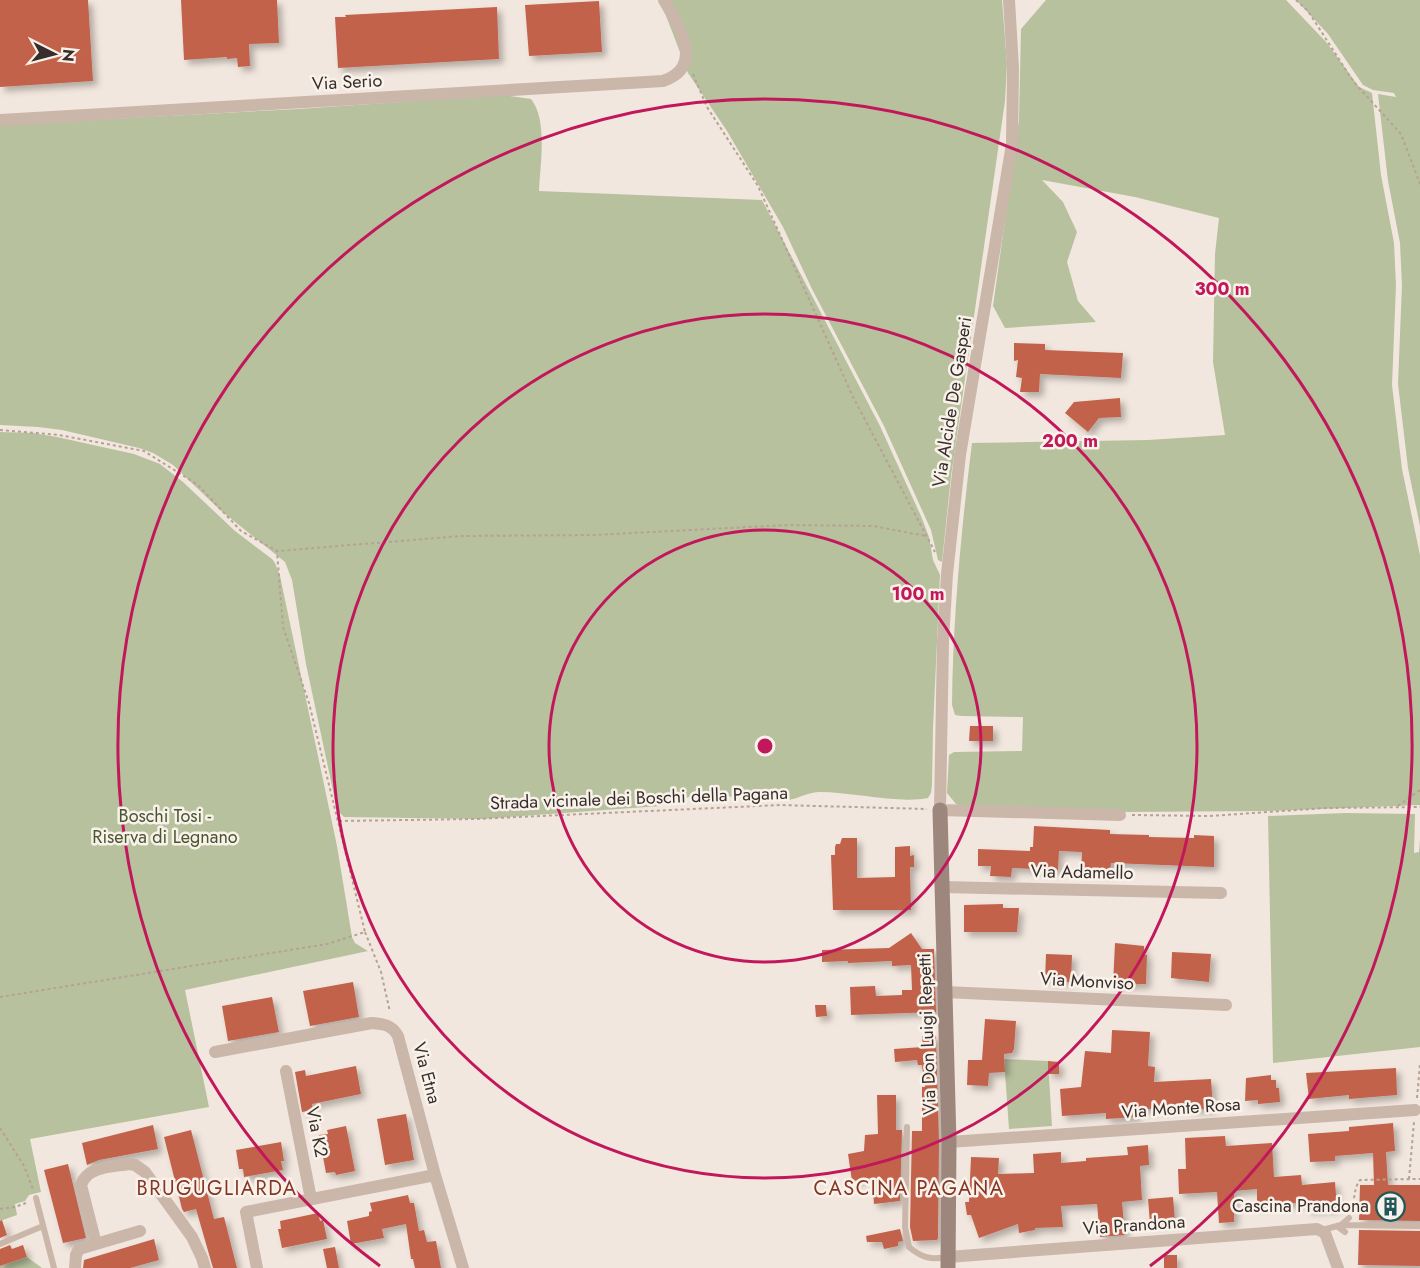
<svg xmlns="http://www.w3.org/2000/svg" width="1420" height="1268" viewBox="0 0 1420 1268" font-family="Jost,sans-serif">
<defs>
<filter id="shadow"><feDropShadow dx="4.5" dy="4.5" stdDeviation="3" flood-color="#0004"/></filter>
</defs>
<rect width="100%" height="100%" fill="#f2e7de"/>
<path fill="#b7c19e" d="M660,0h342l5,64 -2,37 -54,375 -9,86 -4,-2 -7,-30 -47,-104 -72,-137 -29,-62 -56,-96 -39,-58z
M1046,0h240l41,43 32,44 13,6 9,82 13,68 2,42 -4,100 10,84 18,86v250l-153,6 -145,1 -162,-6 -4,-2 -9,-11 2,-38 5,-3 68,-1 1,-34 -62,-1 -6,-1 -3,-10c1,-88 9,-174 20,-262l176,-3 77,-5 -12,-73 2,-108 4,-36 -84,-21 -93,-17 21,22 14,30 -10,30 11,39 18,21 -91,6 -12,-22 26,-186 2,-91z
M1296,0h124v526l-12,-58 -10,-84 4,-99 -2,-42 -12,-62 -10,-87 18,3 -2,-4 -21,-3 -10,-5 -35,-51z
M503,95l28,4c17,21 9,66 8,92l223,9 117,224 42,92 8,21 4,23 7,15 -7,154 -1,56 -1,8 -3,5c-29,6 -76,-6 -108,-6 -12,0 -20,6 -31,8l-87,-5 -18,3 -24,8 -178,13 -138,-2 -6,-6 -3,-11 -29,-136 -14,-84 -7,-18 -66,-53 -46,-44 -20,-12 -14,-5 -77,-18 -24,-3 -38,-2v-300l298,-16z
M0,432l33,1 24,4 77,17 26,10 23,18 52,49 37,28 3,4 5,13 57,270 15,91 3,6 13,8 -183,39 24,117 -179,32 11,53 -12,3 -4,6 -10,3 2,11 -17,6z
M1345,813l70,1 -1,39 5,-1 1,-13v208l-147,16 -5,-247z
M1004,1059l44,2 4,65 -43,3z
M27,1257l15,11h-42v-2z"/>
<path fill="#c2624c" filter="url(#shadow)" d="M0,0h88l5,81 -93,6z
M181,0h96l2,43 -30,1 1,22 -12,1 -1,-9 -10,1v-2l-43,3z
M599,1l3,51 -73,4 -4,-51z
M497,7l2,52 -161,9 -3,-51h11l-1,-2z
M1014,343l31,1v6l78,3 -2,25 -81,-4 -1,18h-19l2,-14 -6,-1 2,-17 -4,1z
M1120,398l1,19 -22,1 -11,14 -23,-19 9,-11z
M970,726h23v15h-24z
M1034,826l76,4v4l39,1v2l45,1v-3l20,1v31l-103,-4 -1,9 -29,-1 1,-19 -23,-1 -1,19 -46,-2 -1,9 -21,-1 1,-10h-13v-17l52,2v-4h3z
M842,838h15v40l38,-1v-30l15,-1v10l4,-1v12h-4l1,43h-78l-2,-55h4v-8l1,-3h4z
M1003,904v4h16l-2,24h-53v-27z
M911,933l11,16h12l2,63 -85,3 -1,-28 25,-1 1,10 26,-1v-5h10l-1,-25 -19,1v-5l-44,2v-2l-26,1v-12l67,-2z
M1115,943l29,3v9h3l-1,29 -33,1z
M1172,952l39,2 -2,28 -38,-4z
M1046,954l26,1 -1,27 -26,-1z
M353,982l6,35 -49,9 -7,-35z
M272,997l7,35 -51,9 -6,-35z
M815,1005h11l1,11 -11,1z
M985,1019l31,2 -2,28 -2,4 -8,1 1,18 -16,1 -1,13 -21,-1 1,-25h14z
M1112,1030l38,2 -2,34 7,1 -1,15 57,-3 2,30h-26v-3l-51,4 1,7 -31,2v-6l-44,3 -2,-27 21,-2 4,-36 26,2z
M936,1035l3,107 -1,96 -1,2 -24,1 -3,-14 2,-96h10v-44h3l-3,-22h-4l-1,-5 -22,2 -1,-13 29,-2 -1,-11z
M1048,1061l11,1v12h-11z
M356,1066l5,28 -49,10 1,6 -11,2 -7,-40 10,-2 1,6z
M1396,1068l1,27 -48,4v-4l-40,4 -3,-26z
M1271,1075v5h5v8h3l1,14 -22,2v-4l-13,1 1,-23z
M877,1095h19v35h6l-2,71 -26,3 -2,-26 -20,3 -4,-27 16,-3 1,-16 13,-1z
M406,1114l8,46 -29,5 -8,-46z
M1393,1123l2,28 -9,1 2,33h32v36l-61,-1 1,-35h14l-1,-32 -38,3v5l-25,1 -2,-28 41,-3v-4z
M153,1125l5,24 -59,11 -12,5 -5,-22z
M346,1126l9,45 -19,4 -1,-3 -9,1 -7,-38 9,-1 -1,-4z
M191,1130l23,89 10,-2 13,51h-24l-17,-59 -12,3 -2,-3 -18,-72z
M1225,1136l1,10 46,-3 2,34 27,-2 1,10 33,-3 2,26 -30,2v-8l-50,4v-17l-23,2v31l-15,1 -2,-31 -38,2 -1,-25h8l-1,-31z
M281,1142l3,19h-3l2,9 -39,7 -1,-8h-4l-3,-19z
M1148,1145l1,20 -9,1 2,34 -20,2 3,33 -25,2 -3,-33 -36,2 2,21 -28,1v2l-16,3 -1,-9 -39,14 -8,-23h-4l-2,-13h4l2,-45 28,1 -1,16 36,-1 -1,-19 28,-2v11l25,-2v-3l42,-3 -1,-8z
M68,1164l18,74 -23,5 -19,-73z
M408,1195l2,8h4l5,28 5,-1 3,12 9,-1 5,27h-26l-2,-9h-2l-5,-35 -24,5 2,9 -33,6 -4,-23 22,-5v-4l3,-1 -2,-8z
M1173,1197l2,24 -25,2 -2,-24z
M318,1213l2,8 3,-1 4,19 -45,9 -4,-19h3l-1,-8z
M2,1220l5,15 -7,3v-17z
M900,1229l3,12 -5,1v4l-14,3 -2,-7h-15l-1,-6z
M1359,1230l61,1v35l-62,-1z
M154,1239l5,21 -29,8h-47l1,-8z
M10,1245l2,4 11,-4 4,12 -27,9v-17z
M335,1247l4,21h-12l-4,-19z
M1164,1255h13v13h-13z"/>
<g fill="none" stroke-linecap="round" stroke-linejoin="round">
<path stroke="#b6a194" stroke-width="2" stroke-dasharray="3 3" stroke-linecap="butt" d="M1296,0l12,11 45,70 48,53 19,50
M693,74l14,33 51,79 95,211 82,155
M0,430l59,5 85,16 54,34 43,46 36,20 185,-15 131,-1 195,-10 85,1 53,10
M1398,806l22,-16
M1132,815l78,1 116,-8 94,-1
M339,821l136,-2 305,-14 147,4
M365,932l16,40 9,40
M0,997l327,-53 38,-12 -56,-229 -26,-76 -6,-76
M1417,1098l3,-34
M0,1128l24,38 9,23
M1409,1179l5,-57
M0,1209l15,-2 11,-4
M1352,1210l4,-23 4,-7 60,-1"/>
<path stroke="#cab7aa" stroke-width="6" d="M907,1127l-2,100 4,20c13,11 22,13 39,10
M36,1198l18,70
M1341,1225l79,1
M1337,1226l8,6
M1322,1230l19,-5 8,-7
M0,1244l43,-18"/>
<path stroke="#cab7aa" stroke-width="12" d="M1009,0l4,68 -1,76 -52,311 -13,119 -4,67 -3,169 180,5
M0,120l663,-39c43,-15 15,-56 1,-81
M942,887l279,6
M945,992l281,13
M215,1052l157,-29c12,1 20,2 26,13l37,139 28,93
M286,1071l25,128
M949,1142l466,-32
M96,1244l-15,-59c6,-19 31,-18 48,-21l6,1 10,7 47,65 10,21 3,10
M948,1257l369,-28 8,4 13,35
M75,1268l1,-13 3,-6 61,-18
M257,1268l-11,-56 189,-37"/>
<path stroke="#9d867c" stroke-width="15" d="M940,810l9,332 -1,126"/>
</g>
<g fill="none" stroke="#c2185b" stroke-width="3">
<circle cx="765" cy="746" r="216"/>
<circle cx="765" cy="746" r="432"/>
<path d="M380 1266A647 647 0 1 1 1150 1266"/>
</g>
<defs>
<symbol id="building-ring" viewBox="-11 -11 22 22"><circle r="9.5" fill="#f9f2eb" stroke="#205758" stroke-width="1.5"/><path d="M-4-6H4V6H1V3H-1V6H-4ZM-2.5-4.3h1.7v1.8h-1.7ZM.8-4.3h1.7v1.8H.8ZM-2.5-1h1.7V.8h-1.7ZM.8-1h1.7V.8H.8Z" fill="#205758"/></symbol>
</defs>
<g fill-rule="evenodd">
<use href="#building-ring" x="1374" y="1190" width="33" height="33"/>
</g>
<g text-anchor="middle" stroke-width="5" stroke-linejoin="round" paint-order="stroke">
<g font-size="18" fill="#372d2a" stroke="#f9f2eb">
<text transform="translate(347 82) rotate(-3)" y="6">Via Serio</text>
<text transform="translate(952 402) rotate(-81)" y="6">Via Alcide De Gasperi</text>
<text transform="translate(639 798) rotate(-2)" y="6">Strada vicinale dei Boschi della Pagana</text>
<text transform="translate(1082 872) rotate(1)" y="6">Via Adamello</text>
<text transform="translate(1087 981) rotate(3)" y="6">Via Monviso</text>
<text transform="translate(927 1034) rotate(-92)" y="6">Via Don Luigi Repetti</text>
<text transform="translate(427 1073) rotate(75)" y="6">Via Etna</text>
<text transform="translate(1181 1108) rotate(-4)" y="6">Via Monte Rosa</text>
<text transform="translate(317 1132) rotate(79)" y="6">Via K2</text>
<text transform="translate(1134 1225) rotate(-4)" y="6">Via Prandona</text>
</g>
<g font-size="18" fill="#49552e" stroke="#f9f2eb">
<text x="165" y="822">Boschi Tosi -<tspan x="165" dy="21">Riserva di Legnano</tspan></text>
</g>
<g font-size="18" fill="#372d2a" stroke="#f9f2eb" text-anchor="end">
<text x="1369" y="1212">Cascina Prandona</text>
</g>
<g font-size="20" letter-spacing="1.5" fill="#843625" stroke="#f9f2eb">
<text x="217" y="1195">BRUGUGLIARDA</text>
<text x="909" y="1195">CASCINA PAGANA</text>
</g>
</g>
<circle cx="765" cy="746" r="9" fill="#c2185b" stroke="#f9f2eb" stroke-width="3"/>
<g font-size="18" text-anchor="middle" font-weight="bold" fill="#c2185b" stroke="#f9f2eb" stroke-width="5" stroke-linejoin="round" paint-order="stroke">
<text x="1222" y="295">300 m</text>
<text x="1070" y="447">200 m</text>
<text x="918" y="600">100 m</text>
</g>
<g transform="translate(54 54) rotate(96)" stroke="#f9f2eb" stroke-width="4.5" paint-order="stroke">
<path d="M0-4.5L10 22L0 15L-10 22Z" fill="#372d2a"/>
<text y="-9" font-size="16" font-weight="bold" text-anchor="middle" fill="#372d2a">N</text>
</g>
</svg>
